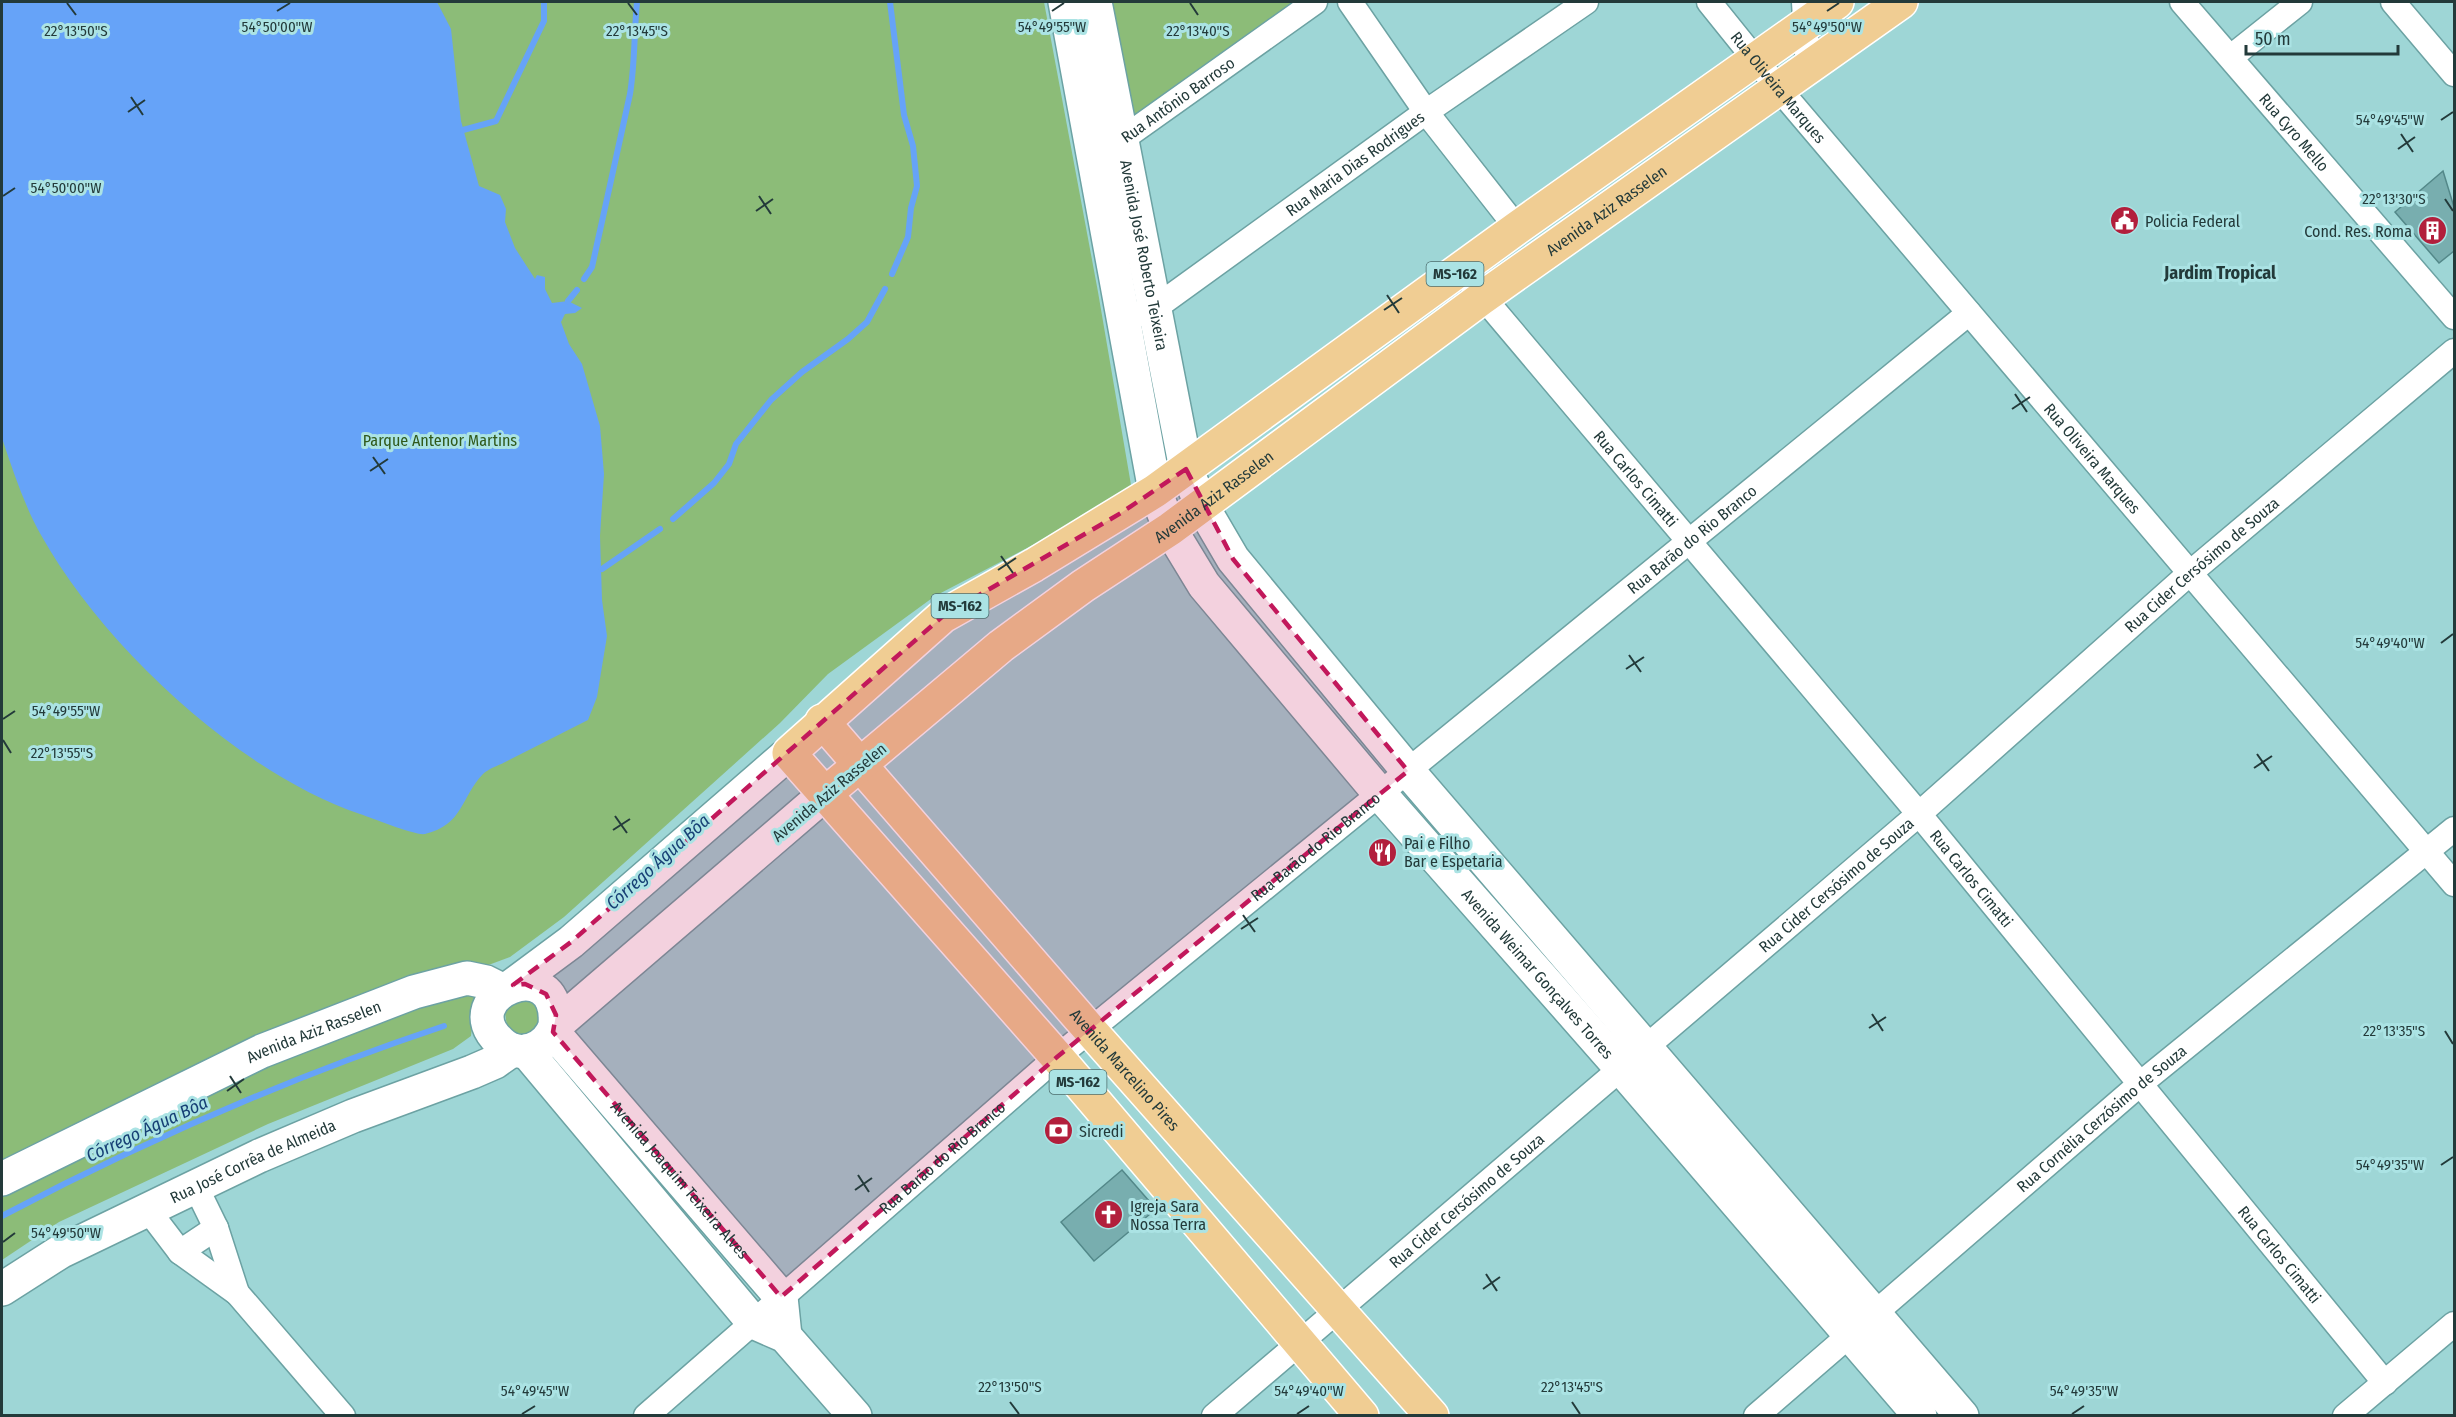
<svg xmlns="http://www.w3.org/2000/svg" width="2456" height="1417" viewBox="0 0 2456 1417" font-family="'Fira Sans Condensed',sans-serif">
<rect width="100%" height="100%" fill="#9ed6d6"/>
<path fill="#8cbc78" d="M2,2h1042l54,290 33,193 -33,26 -163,85 -107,78 -48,49 -216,194 -54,40 -43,16 14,18 -8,26 -2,19 -18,13 -185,75 -209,98 -57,38z
M1112,2h186l-169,120z
M532,1000l11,14 -9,21h-18l-9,-9 -2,-13 8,-11z"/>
<path fill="#66a3f8" d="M2,2h435l14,27 10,92 18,65 21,9 6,14 -1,13 10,26 20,31 2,-4 8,2v12l7,14 16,-2 14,7 -7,5 -10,1 -4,8 8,22 13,20 18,62 4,48 -4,62 2,64 5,36 -10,61 -9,23c-26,13 -51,26 -77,39 -8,5 -22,9 -28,15 -22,23 -20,51 -58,60 -9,2 -53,-16 -65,-20 -121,-41 -257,-168 -319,-279 -17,-30 -28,-64 -39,-97z"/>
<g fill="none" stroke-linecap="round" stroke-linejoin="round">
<path stroke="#66a3f8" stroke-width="6" d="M890,2l14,113 9,31 4,40 -6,22 -3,29 -16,37
M463,130l33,-9 48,-100v-19
M584,279l8,-12 38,-173c5,-31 4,-61 7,-92
M568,301l9,-11
M673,519l41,-36 15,-19 7,-20 35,-44 31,-28 46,-33 19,-17 18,-33
M602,569l58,-40
M2,1216c142,-75 289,-139 442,-190"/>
</g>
<path fill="#78aeaf" stroke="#538889" stroke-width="1.5" d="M2443,171l11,36v44l-15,12 -44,-51z
M1122,1170l34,39 -62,52 -33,-39z"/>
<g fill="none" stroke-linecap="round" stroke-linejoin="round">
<defs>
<g id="street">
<path d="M1350,2l76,110 91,116"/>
<path id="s1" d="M1709,2l70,87 675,795"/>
<path d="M1804,2l4,67"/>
<path id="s2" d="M2182,2l272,315"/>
<path d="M2393,2l61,72"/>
<path d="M2231,57l69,-55"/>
<path id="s3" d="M1107,143l14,-3 194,-138"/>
<path id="s4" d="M1460,270l459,544 466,569"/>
<path id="s5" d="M1142,314l13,-6 271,-196 160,-110"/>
<path d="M196,1187l20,41 21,65"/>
<path d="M148,1210l32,42 57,41 106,123"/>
<path d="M180,1252l36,-24"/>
<path id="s6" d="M646,1416l411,-359 912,-744"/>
<path id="s7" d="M1214,1416l705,-602 271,-241 264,-222"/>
<path id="s8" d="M1756,1416l384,-332 314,-255"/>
<path d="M2345,1416l109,-92"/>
</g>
<g id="secondary">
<path id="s9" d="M1065,2l90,489 15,38 34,56 176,209 241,274 299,348"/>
<path id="s10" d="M1095,2l91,467 16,37 31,53 175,212 554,645"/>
<path d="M513,985l58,-43 218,-189"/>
<path d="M555,1026c6,-79 -105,-30 -55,16 19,19 47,7 55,-16l270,-232"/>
<path id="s11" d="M553,1032l228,265 4,39"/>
<path d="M526,1051l227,271 32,14 70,80"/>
<path id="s12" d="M2,1179l260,-128 152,-59 53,-14 19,4 16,8"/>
<path id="s13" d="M2,1289l58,-37 199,-96 94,-40 119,-44 23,-10 17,-12"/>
</g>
<g id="primary">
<path id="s14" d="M822,721l268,309 342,386"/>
<path id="s15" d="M825,794l176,-148 82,-60 87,-57 312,-231 419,-296"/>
<path d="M1362,1416l-305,-359 -268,-304 154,-137 91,-51 121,-74 362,-263 320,-226"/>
</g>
</defs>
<use href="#street" stroke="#6ca2a3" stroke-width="27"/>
<use href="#secondary" stroke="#6ca2a3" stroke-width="36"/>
<use href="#primary" stroke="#fff" stroke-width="36"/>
<use href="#street" stroke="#fff" stroke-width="24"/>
<use href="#secondary" stroke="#fff" stroke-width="33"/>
<use href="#primary" stroke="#f0cd93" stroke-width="33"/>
</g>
<path fill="#c2185b" fill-opacity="0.2" stroke="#c2185b" stroke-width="4.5" stroke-dasharray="12 8" stroke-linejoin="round" d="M1186,469l47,90 175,212 -351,286 -276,240 -228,-265 3,-17 -10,-21 -21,-10 -12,1 58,-43 372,-326 178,-103z"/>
<path fill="none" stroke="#233a3a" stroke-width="2" d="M67,3l9,12M628,3l9,12M1190,3l8,12M277,11l13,-8M1052,11l12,-8M1827,11l12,-8M131,97l12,18M128,112l17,-12M2441,120l12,-8M2401,134l12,18M2398,149l17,-12M3,196l12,-8M759,196l12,18M2445,199l8,12M756,211l17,-12M1387,295l12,18M1384,310l18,-12M2015,394l12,18M2012,409l18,-12M373,457l12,17M370,471l18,-12M1001,556l12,17M998,570l18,-12M2441,643l12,-9M1629,655l12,17M1626,669l18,-12M3,719l12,-8M3,740l8,13M2257,754l12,17M2254,768l18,-12M615,816l12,17M613,830l17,-11M1243,915l12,17M1241,929l17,-11M1872,1014l11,17M1869,1028l17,-11M2445,1031l8,13M230,1076l11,17M227,1091l17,-12M2441,1165l12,-8M858,1175l11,17M855,1190l17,-12M3,1242l12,-9M1486,1274l11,17M1483,1289l17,-12M1010,1402l9,12M1572,1402l8,12M522,1414l13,-8M1297,1414l12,-8M2072,1414l12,-8"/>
<defs>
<symbol id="civic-disc" viewBox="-11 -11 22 22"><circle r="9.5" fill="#b21f3c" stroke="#abe3e4"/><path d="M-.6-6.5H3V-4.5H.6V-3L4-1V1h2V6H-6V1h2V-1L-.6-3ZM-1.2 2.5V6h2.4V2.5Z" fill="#fff"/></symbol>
<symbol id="building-disc" viewBox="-11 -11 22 22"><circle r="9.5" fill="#b21f3c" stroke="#abe3e4"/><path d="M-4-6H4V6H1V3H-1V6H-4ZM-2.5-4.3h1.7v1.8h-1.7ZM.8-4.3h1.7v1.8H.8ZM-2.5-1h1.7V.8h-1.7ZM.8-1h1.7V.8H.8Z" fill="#fff"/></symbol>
<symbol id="restaurant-disc" viewBox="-11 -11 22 22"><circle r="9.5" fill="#b21f3c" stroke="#abe3e4"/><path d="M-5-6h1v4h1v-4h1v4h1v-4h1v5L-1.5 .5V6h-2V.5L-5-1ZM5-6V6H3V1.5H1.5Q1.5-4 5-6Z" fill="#fff"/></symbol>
<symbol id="bank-disc" viewBox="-11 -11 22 22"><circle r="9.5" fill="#b21f3c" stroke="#abe3e4"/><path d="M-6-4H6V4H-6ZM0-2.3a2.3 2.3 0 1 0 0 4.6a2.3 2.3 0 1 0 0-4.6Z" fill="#fff"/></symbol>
<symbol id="church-disc" viewBox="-11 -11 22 22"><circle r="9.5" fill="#b21f3c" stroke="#abe3e4"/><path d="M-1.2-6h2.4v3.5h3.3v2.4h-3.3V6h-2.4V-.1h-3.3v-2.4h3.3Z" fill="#fff"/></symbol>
</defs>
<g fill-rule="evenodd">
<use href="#civic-disc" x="2108" y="204" width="33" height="33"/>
<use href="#building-disc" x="2416" y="214" width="33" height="33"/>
<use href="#restaurant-disc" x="1366" y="836" width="33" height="33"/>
<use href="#bank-disc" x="1042" y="1114" width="33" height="33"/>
<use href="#church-disc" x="1092" y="1198" width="33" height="33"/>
</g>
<g text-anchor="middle" stroke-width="6" stroke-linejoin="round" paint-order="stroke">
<g fill="#abe3e4" stroke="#4c6d6d" stroke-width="1.5">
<rect x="1426.5" y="262" width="57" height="24" rx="4.5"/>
<rect x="931.5" y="594" width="57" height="24" rx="4.5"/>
<rect x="1049.5" y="1070" width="57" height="24" rx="4.5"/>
</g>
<g font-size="15" font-weight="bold" fill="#233a3a">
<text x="1455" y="279">MS-162</text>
<text x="960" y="611">MS-162</text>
<text x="1078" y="1087">MS-162</text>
</g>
<g font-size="16" fill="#233a3a" stroke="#abe3e4">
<text dy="6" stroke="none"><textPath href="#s1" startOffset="110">Rua Oliveira Marques</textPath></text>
<text dy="6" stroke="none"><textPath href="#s3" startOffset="84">Rua Antônio Barroso</textPath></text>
<text dy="6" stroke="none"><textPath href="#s2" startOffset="172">Rua Cyro Mello</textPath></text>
<text dy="6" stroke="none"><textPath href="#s5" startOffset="261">Rua Maria Dias Rodrigues</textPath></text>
<text dy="6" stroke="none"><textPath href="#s15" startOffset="976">Avenida Aziz Rasselen</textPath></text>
<text dy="6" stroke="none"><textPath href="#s10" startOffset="258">Avenida José Roberto Teixeira</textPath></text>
<text dy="6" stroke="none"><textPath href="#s1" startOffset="596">Rua Oliveira Marques</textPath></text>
<text dy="6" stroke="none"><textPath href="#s4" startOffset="273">Rua Carlos Cimatti</textPath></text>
<text dy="6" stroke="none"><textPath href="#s15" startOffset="490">Avenida Aziz Rasselen</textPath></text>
<text dy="6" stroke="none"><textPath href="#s6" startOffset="1365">Rua Barão do Rio Branco</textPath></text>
<text dy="6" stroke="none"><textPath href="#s7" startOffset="1304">Rua Cider Cersósimo de Souza</textPath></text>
<text transform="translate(829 792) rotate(-40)" y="6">Avenida Aziz Rasselen</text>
<text dy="6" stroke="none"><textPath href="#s6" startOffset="879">Rua Barão do Rio Branco</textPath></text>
<text dy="6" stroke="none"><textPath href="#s4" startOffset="795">Rua Carlos Cimatti</textPath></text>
<text dy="6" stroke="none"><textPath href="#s7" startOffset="818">Rua Cider Cersósimo de Souza</textPath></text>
<text dy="6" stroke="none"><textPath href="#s9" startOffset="1116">Avenida Weimar Gonçalves Torres</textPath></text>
<text dy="6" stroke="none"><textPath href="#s12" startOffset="345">Avenida Aziz Rasselen</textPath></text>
<text dy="6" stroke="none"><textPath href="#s14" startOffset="462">Avenida Marcelino Pires</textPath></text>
<text dy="6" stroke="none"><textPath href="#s8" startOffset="456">Rua Cornélia Cerzósimo de Souza</textPath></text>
<text dy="6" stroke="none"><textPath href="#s6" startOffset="393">Rua Barão do Rio Branco</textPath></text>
<text dy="6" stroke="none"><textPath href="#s13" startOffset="282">Rua José Corrêa de Almeida</textPath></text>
<text dy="6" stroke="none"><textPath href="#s11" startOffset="195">Avenida Joaquim Teixeira Alves</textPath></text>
<text dy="6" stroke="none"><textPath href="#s7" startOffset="332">Rua Cider Cersósimo de Souza</textPath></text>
<text dy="6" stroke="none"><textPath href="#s4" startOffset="1281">Rua Carlos Cimatti</textPath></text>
</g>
<g font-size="16" fill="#233a3a" stroke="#abe3e4" text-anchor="start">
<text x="2145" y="227">Policia Federal</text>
<text x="2412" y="237" text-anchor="end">Cond. Res. Roma</text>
<text x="1404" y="849">Pai e Filho<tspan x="1404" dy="18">Bar e Espetaria</tspan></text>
<text x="1079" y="1137">Sicredi</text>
<text x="1130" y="1212">Igreja Sara<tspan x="1130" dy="18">Nossa Terra</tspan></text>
</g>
<g font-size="16" fill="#30591b" stroke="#abe3e4">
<text x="440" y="446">Parque Antenor Martins</text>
</g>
<g font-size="18" font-weight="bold" fill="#233a3a" stroke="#abe3e4">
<text x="2220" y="279">Jardim Tropical</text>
</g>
<g font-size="18" font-style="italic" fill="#174075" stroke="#abe3e4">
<text transform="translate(658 862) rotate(-42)" y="6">Córrego Água Bôa</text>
<text transform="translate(147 1129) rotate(-25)" y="6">Córrego Água Bôa</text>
</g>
</g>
<g font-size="15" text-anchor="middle" fill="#233a3a" stroke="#abe3e4" stroke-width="6" stroke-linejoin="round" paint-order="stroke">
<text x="277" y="32">54°50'00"W</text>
<text x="1052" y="32">54°49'55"W</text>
<text x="1827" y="32">54°49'50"W</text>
<text x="76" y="36">22°13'50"S</text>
<text x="637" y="36">22°13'45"S</text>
<text x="1198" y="36">22°13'40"S</text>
<text x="2390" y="125">54°49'45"W</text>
<text x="66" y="193">54°50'00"W</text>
<text x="2394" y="204">22°13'30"S</text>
<text x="2390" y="648">54°49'40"W</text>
<text x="66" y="716">54°49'55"W</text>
<text x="62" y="758">22°13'55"S</text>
<text x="2394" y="1036">22°13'35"S</text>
<text x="2390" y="1170">54°49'35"W</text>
<text x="66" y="1238">54°49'50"W</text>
<text x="1010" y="1392">22°13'50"S</text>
<text x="1572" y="1392">22°13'45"S</text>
<text x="535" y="1396">54°49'45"W</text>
<text x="1309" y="1396">54°49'40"W</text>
<text x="2084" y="1396">54°49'35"W</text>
</g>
<rect width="2456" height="1417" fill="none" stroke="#233a3a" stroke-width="6"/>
<path d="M2246 45v9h152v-9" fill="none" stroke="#233a3a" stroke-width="3"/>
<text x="2255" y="45" font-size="18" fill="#233a3a" stroke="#abe3e4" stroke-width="4.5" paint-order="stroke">50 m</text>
</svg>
